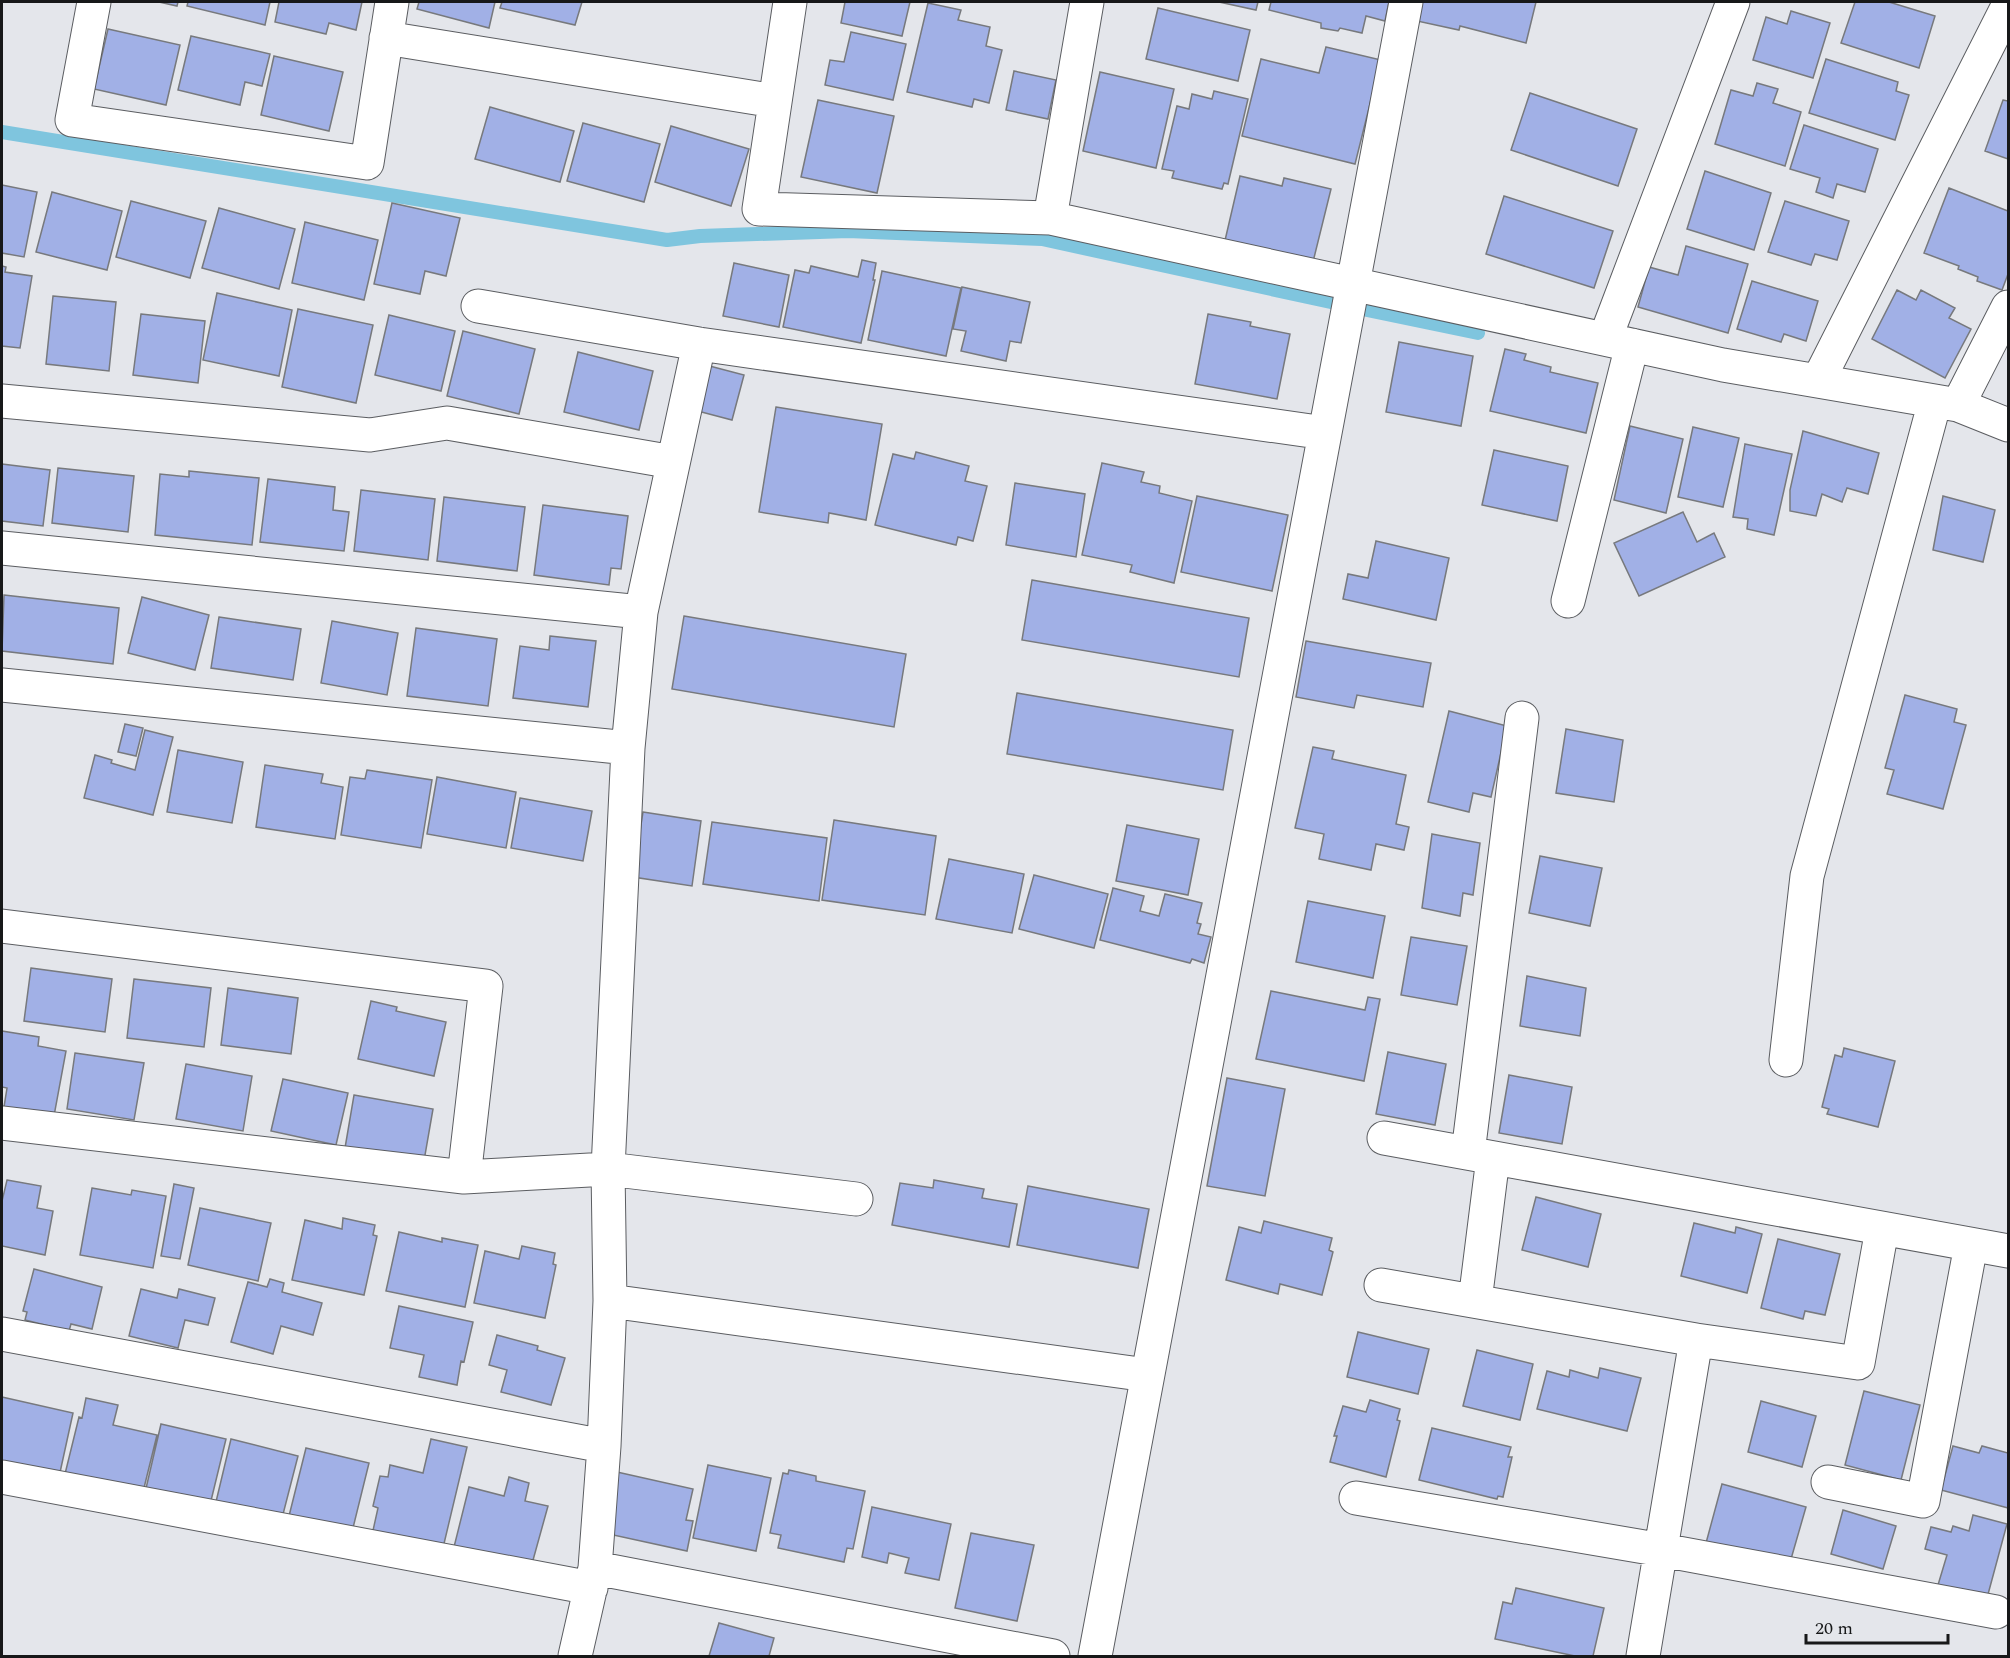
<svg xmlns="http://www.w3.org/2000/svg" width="2010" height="1658" viewBox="0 0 2010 1658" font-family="Spectral,serif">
<rect width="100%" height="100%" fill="#e4e6eb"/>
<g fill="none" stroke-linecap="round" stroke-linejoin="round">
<path stroke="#7fc5de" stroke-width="14" d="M2,132l665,108 33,-4 148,-5 194,8 298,65
M1367,310l111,23"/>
</g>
<path fill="#a1b0e6" stroke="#77797d" stroke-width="1.5" d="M159,2h19l-1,4z
M188,2h82l-5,23 -78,-19z
M279,2h83l-6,28 -27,-7 -3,11 -51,-12z
M419,2h76l-6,26 -72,-19z
M502,2h80l-7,23 -75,-17z
M845,2h65l-8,34 -61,-13z
M1219,2h39l-2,8z
M1271,2h118l-4,19 -19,-5 -4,17 -22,-5 -2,3 -17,-3v-5l-52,-13z
M1421,2h115l-10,41 -66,-17 -1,4 -42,-9z
M1855,2h34l46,14 -16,52 -78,-25z
M928,3l33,7 -3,10 32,7 -4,19 16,4 -13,53 -15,-4 -2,8 -65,-15z
M1158,8l92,22 -12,51 -92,-22z
M1791,11l39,12 -17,55 -60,-18 13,-43 21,7z
M108,29l72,16 -14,60 -72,-16z
M851,32l55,12 -13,56 -68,-15 5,-25 14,2z
M191,36l79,18 -8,32 -17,-4 -5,23 -62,-15z
M1326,47l55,13 -26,104 -113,-28 19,-77 58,14z
M274,56l69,16 -14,59 -68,-16z
M1826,59l72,23 -2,9 13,4 -14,45 -86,-27z
M1014,71l42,9 -8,39 -42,-9z
M1100,72l74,17 -18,79 -73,-17z
M1757,83l21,6 -5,14 28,9 -16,54 -70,-22 16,-54 22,6z
M1214,91l34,8 -20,85 -4,-1 -2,6 -50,-11 2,-7 -12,-2 15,-63 12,3 3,-15 20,5z
M1530,93l107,36 -19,57 -107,-36z
M818,100l76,16 -17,77 -76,-16z
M2003,100l5,1v58l-23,-8z
M490,107l84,24 -14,51 -85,-23z
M583,123l77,21 -16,58 -77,-21z
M1804,125l74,24 -13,43 -28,-8 -4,14 -17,-6 4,-14 -30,-9z
M671,126l78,23 -18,57 -76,-24z
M1705,171l66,22 -17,57 -67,-21z
M1240,176l42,10 2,-8 47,11 -20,81 -88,-21z
M2,185l35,7 -13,65 -22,-4z
M1949,188l59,23v63l-6,16 -25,-9 1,-4 -20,-8 1,-3 -35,-13z
M52,192l70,19 -15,59 -71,-18z
M1504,196l109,35 -19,57 -108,-34z
M131,201l75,20 -16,57 -74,-21z
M1785,201l64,20 -12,39 -22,-6 -4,11 -43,-13z
M392,203l68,15 -14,58 -21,-5 -5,23 -46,-10z
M219,208l76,21 -16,60 -77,-21z
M305,222l73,18 -14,60 -72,-17z
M1686,246l62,18 -20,69 -90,-26 11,-40 29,8z
M862,260l14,3 -3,17h2l-14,63 -78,-16 12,-57 14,3 2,-7 47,11z
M734,263l55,12 -10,52 -56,-11z
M2,266l4,1 -1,5 27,4 -12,72 -18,-2z
M882,271l79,17 -15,68 -78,-16z
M1752,281l66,20 -12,40 -22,-7 -3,8 -44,-13z
M962,287l68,15 -9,41 -11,-2 -4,20 -45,-10 5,-20 -13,-2z
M1897,290l19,10 5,-10 34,18 -6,10 22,11 -26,49 -73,-39z
M217,293l75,17 -13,66 -76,-16z
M53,296l63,6 -7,69 -63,-7z
M298,309l75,16 -17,78 -74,-16z
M141,314l64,7 -7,62 -65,-8z
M1208,314l43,8 -1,4 40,8 -13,65 -82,-15z
M389,315l66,16 -14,60 -66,-16z
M463,331l72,18 -16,65 -72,-18z
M1399,342l74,14 -12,70 -75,-14z
M1505,349l21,5 -2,6 27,7 -1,5 48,11 -12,50 -96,-22z
M578,352l75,19 -14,59 -75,-18z
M702,364l42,11 -12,45 -42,-11z
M776,407l106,17 -16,96 -37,-7 -1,10 -69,-11z
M1630,426l53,13 -17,74 -52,-13z
M1693,427l46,11 -16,69 -45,-10z
M1803,431l76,22 -11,41 -21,-6 -5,14 -20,-8 -6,22 -26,-5v-21z
M1745,444l47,10 -18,81 -27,-6 1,-10 -15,-2z
M1494,450l74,16 -11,55 -75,-16z
M916,452l53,14 -4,15 22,5 -14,55 -15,-4 -2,8 -81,-20 18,-71 21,5z
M1102,463l42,9 -3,10 19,4 -1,7 33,8 -18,82 -44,-11 2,-7 -50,-10z
M2,464l48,6 -7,56 -41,-5z
M58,468l76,8 -6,56 -76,-9z
M189,471l70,7 -7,67 -97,-10 5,-61 29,3z
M268,479l67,8 -2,23 16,2 -5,39 -84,-9z
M1015,483l70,11 -9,63 -70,-12z
M361,490l74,9 -7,61 -74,-9z
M1197,496l91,19 -16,76 -91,-19z
M1943,496l52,14 -12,52 -50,-12z
M444,497l81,10 -8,64 -80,-10z
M543,505l85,11 -7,53 -10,-1 -2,17 -75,-10z
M1683,512l14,30 17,-9 11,24 -86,39 -25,-53z
M1376,541l73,17 -13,62 -93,-21 5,-25 20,4z
M1032,580l217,38 -10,59 -217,-37z
M4,595l115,13 -6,56 -111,-13z
M142,597l67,18 -14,55 -67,-17z
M684,616l222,38 -12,73 -222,-38z
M219,617l82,12 -8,51 -82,-12z
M332,621l66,12 -11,62 -66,-12z
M416,628l81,11 -9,67 -81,-10z
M550,636l46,5 -8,66 -75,-9 7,-52 29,4z
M1306,641l125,22 -8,44 -66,-12 -3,13 -58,-11z
M1017,693l216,37 -10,60 -216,-36z
M1905,695l52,14 -3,13 12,3 -23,84 -56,-15 7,-24 -9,-2z
M1449,711l58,15 -16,71 -18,-4 -4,19 -41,-10z
M125,724l18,4 -7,28 -18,-4z
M1566,729l57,11 -9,62 -58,-9z
M145,730l28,7 -20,78 -69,-17 11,-43 17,5 -1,3 24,7z
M1313,747l21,4 -2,8 74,16 -10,49 13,3 -5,23 -28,-6 -5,26 -52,-11 5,-25 -29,-6z
M178,750l65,12 -11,61 -65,-11z
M265,765l58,9 -2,9 22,4 -8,52 -79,-12z
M367,770l65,10 -11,68 -80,-13 9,-58 15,2z
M437,777l79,15 -10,56 -79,-14z
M520,798l72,13 -9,50 -72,-13z
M643,812l58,9 -9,65 -59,-9z
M834,820l102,16 -11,79 -103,-15z
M712,822l115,16 -8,63 -116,-17z
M1127,825l72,14 -11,56 -72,-14z
M1432,834l48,9 -7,52 -10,-2 -3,23 -38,-8z
M1540,856l62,12 -12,58 -61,-13z
M949,859l75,15 -12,59 -76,-14z
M1034,875l74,19 -14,54 -75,-19z
M1113,888l31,8 -4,15 19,5 6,-22 37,9 -5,20 4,1 -3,10 13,3 -7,26 -12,-4 -2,4 -90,-23z
M1308,901l77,15 -12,62 -77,-16z
M1411,937l56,9 -10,59 -56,-10z
M31,968l81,11 -7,53 -81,-11z
M1527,976l59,12 -6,48 -60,-10z
M134,979l77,9 -7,59 -77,-9z
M228,988l70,10 -7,56 -70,-9z
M1271,991l94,19 3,-13 12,2 -16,82 -108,-22z
M371,1001l26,6 -1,4 50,11 -12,54 -76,-17z
M2,1031l37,6 -1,9 28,5 -12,65 -50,-9 3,-19 -5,-1z
M1844,1048l51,13 -17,66 -51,-13 2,-5 -7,-2 13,-52 7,2z
M1388,1052l58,12 -11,61 -59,-11z
M75,1053l69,10 -10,57 -67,-11z
M186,1064l66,12 -9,55 -67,-12z
M1509,1075l63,12 -10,57 -63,-11z
M1227,1078l58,11 -20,107 -58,-10z
M283,1079l65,14 -12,52 -65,-14z
M354,1095l79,14 -9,52 -79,-13z
M7,1180l34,6 -4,22 16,3 -8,44 -43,-9v-45z
M934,1180l50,9 -2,9 35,6 -8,43 -117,-22 8,-42 33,5z
M174,1184l20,4 -14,71 -19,-3z
M1028,1186l121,23 -11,59 -121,-23z
M92,1188l39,7 1,-5 34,6 -13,72 -73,-13z
M1536,1197l65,17 -13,53 -66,-17z
M200,1208l71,15 -13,58 -70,-16z
M343,1218l32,7 -2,10 4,1 -13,59 -72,-15 13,-60 37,9z
M1264,1221l68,17 -3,12 4,2 -11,43 -42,-11 -2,10 -52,-14 13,-53 22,6z
M1694,1223l41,10 1,-6 26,7 -15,59 -66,-17z
M399,1232l43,10v-4l36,7 -13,62 -79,-16z
M1778,1239l62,15 -15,61 -20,-4 -2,8 -42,-11z
M522,1246l33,7 -2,11 3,1 -11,53 -71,-15 11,-52 34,8z
M34,1269l68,18 -10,42 -21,-5 -2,7 -44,-11 2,-8 -4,-1z
M270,1279l14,4 -2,9 40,11 -9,32 -32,-9 -8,28 -42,-12 17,-60 19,5z
M141,1289l36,9 2,-9 36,9 -7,27 -23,-5 -7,28 -49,-12z
M399,1306l74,16 -9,40 -3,-1 -4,24 -38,-8 5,-22 -34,-7z
M1358,1332l71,17 -11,45 -71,-17z
M497,1335l41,11 -1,4 28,8 -14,47 -50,-13 6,-22 -18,-5z
M1477,1350l56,14 -13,56 -57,-14z
M1600,1368l41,10 -14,53 -90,-22 10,-38 22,6 1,-7 28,8z
M1864,1391l56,14 -19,75 -56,-15z
M2,1397l71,16 -14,64 -57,-12z
M86,1398l32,7 -5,20 44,10 -15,61 -78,-18 15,-61 3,1z
M1370,1400l30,9 -3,11 3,1 -14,56 -56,-15 7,-26h-3l9,-30 23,6z
M1761,1401l55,15 -14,51 -54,-15z
M161,1424l65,15 -18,74 -64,-16z
M1432,1428l79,19 -3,10h4l-9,40 -5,-1 -1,3 -78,-19z
M231,1439l67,17 -17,66 -66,-16z
M431,1439l36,8 -25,105 -70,-17 6,-27 -5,-2 7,-30 8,1 2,-12 33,8z
M1953,1446l26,7 3,-7 26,7v55l-67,-18z
M306,1448l63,15 -18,73 -63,-16z
M708,1465l63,13 -15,73 -63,-13z
M789,1470l27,6v5l49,10 -12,58 -6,-1 -3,14 -66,-14 3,-13 -11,-2 13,-60 5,1z
M617,1472l76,17 -7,31 7,1 -6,30 -83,-18z
M509,1477l20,6 -4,18 23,5 -18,65 -77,-20 16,-64 35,9z
M1722,1484l84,23 -17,59 -83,-23z
M872,1507l79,17 -12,56 -34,-7 4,-15 -20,-5 -2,10 -25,-6z
M1843,1510l53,16 -13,43 -52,-15z
M1973,1515l34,9 -20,74 -49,-13 9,-30 -22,-6 6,-22 20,5 2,-6 16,5z
M971,1533l63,12 -17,76 -62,-13z
M1516,1588l88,20 -11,48h-18l-80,-17 8,-37 9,2z
M719,1623l55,15 -5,18h-60z"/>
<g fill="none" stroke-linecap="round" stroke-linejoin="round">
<defs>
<path id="street" d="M94,2l-22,118 295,43 25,-161
M790,2l-31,207 291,9 673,147 235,40 50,20
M386,38l389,63
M1050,218l37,-216
M478,306l221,38 626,89
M1605,339l128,-337
M1818,381l190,-375
M2,401l368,34 77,-12 226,39
M1958,405l50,-98
M2,548l639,64
M1568,601l64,-256
M2,685l626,63
M2,926l484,60 -22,191 -462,-54
M1786,1060l21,-184 128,-475
M1384,1138l624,113
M1468,1153l54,-435
M464,1177l144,-8 248,30
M1381,1285l315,55 -53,316
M610,1301l537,74
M1475,1301l18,-143
M2,1334l602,112
M1696,1340l162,23 24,-134
M2,1477l589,111
M1828,1482l95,19 48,-256
M1356,1498l306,52 334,62
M595,1568l458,88
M575,1656l20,-88 9,-122 6,-145 -2,-132 20,-421 13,-136 58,-268
M1095,1656l311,-1654"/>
</defs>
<use href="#street" stroke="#5b5d61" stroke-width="35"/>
<use href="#street" stroke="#fff" stroke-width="33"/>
</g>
<rect width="2010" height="1658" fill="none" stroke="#171819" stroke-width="6"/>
<path d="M1806 1634v9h142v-9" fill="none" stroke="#171819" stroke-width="3"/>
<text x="1815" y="1634" font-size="18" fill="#171819" stroke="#e4e6eb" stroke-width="4.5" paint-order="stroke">20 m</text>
</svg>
